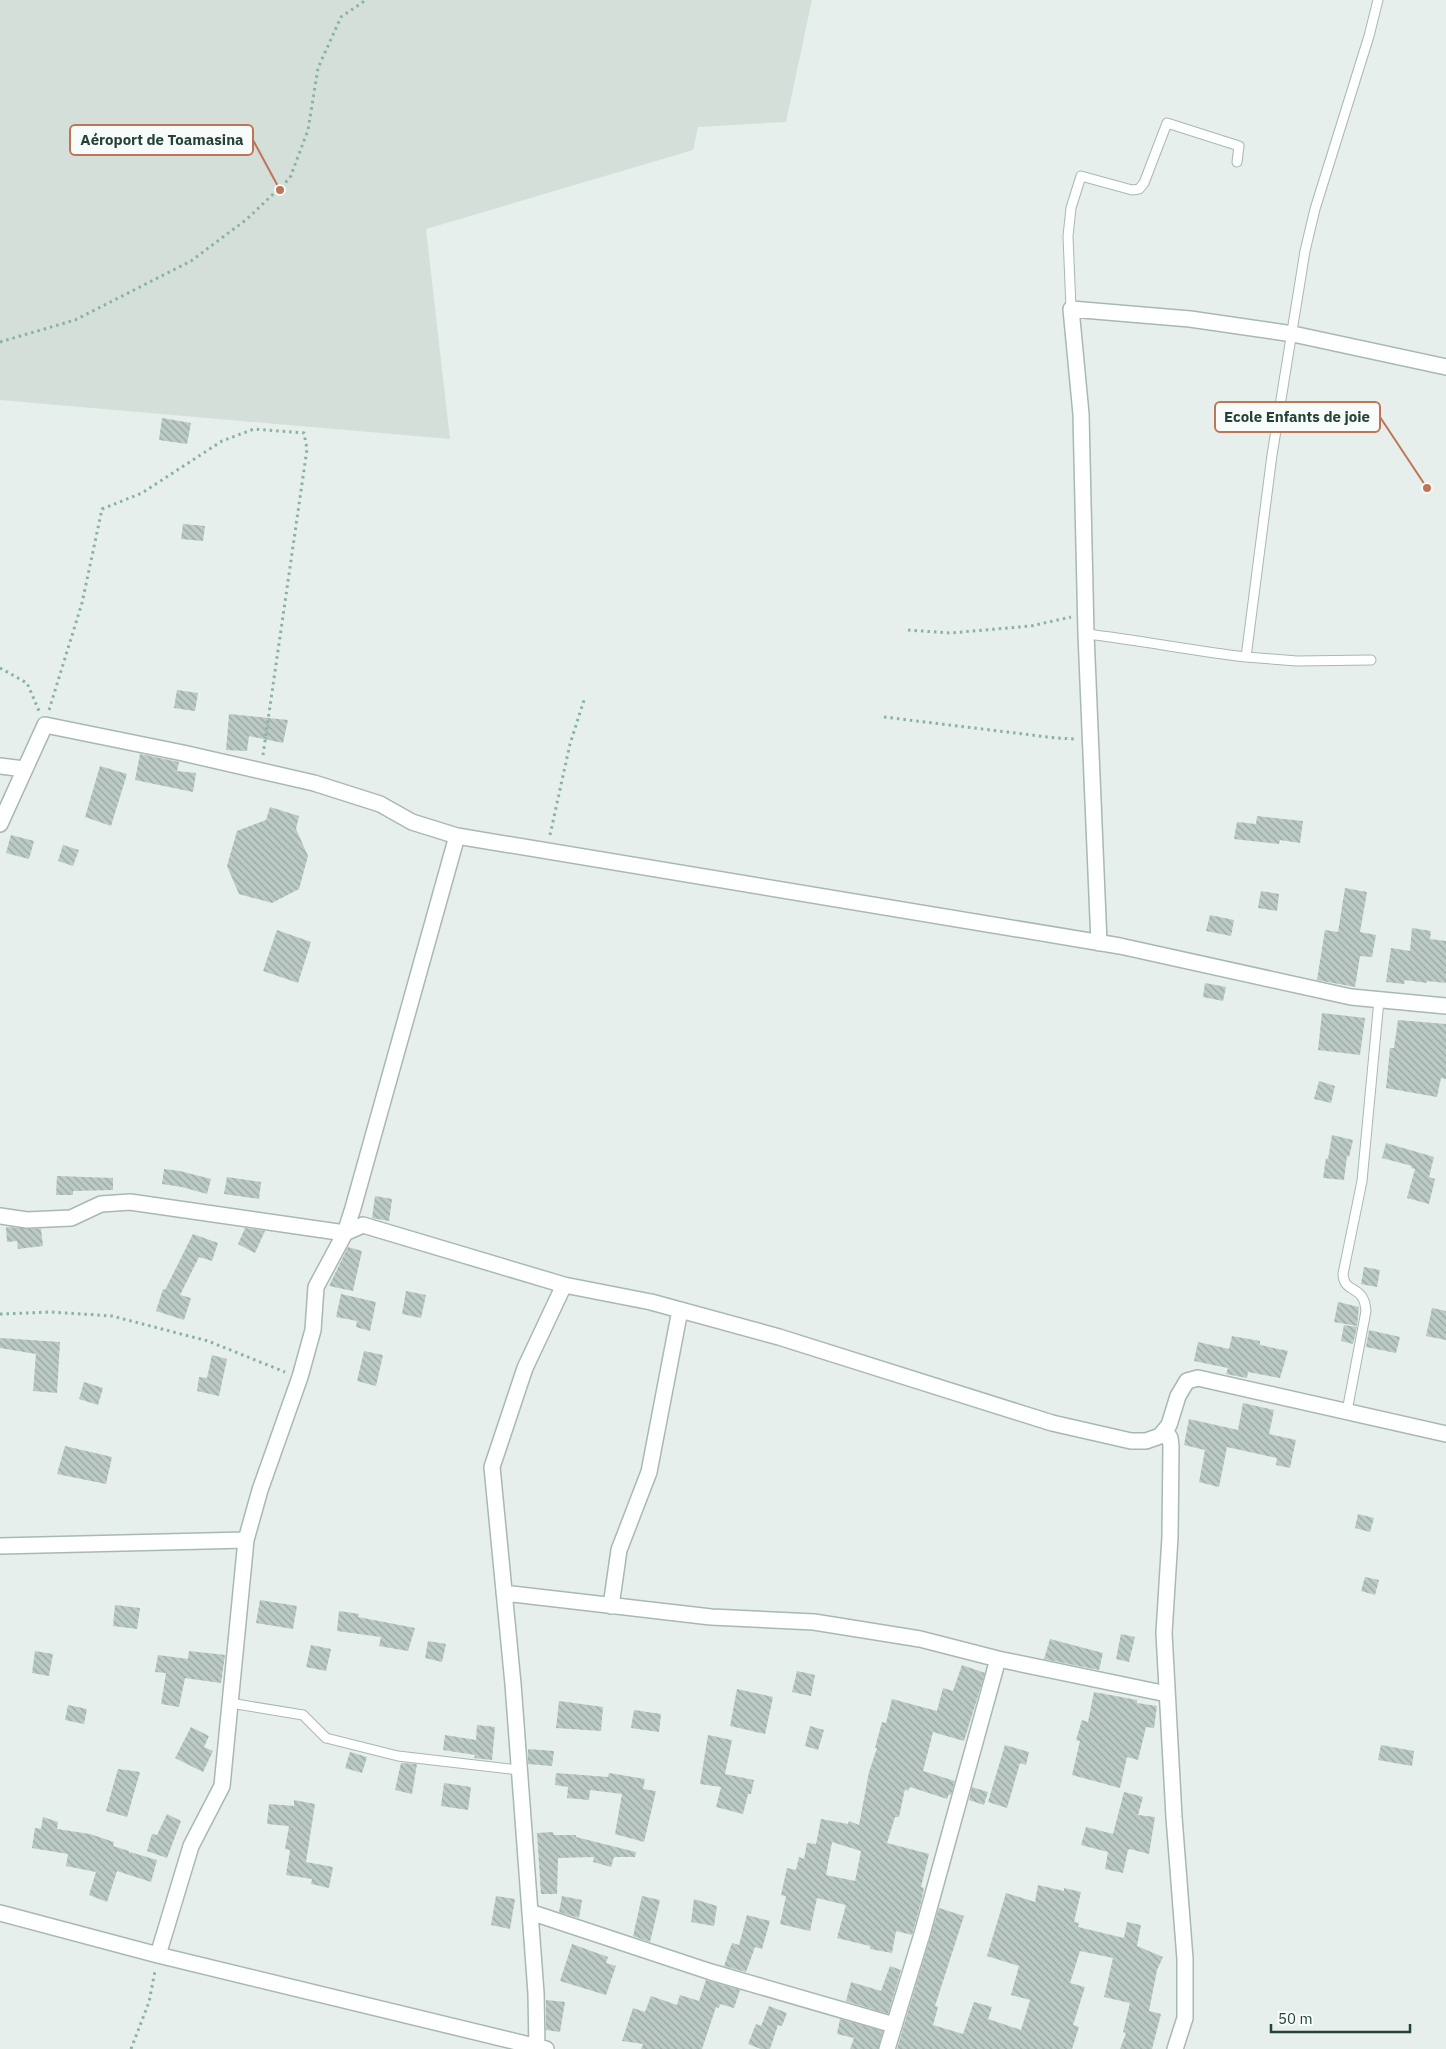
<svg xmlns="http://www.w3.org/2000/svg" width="1446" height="2049" viewBox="0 0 1446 2049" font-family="'IBM Plex Sans',sans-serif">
<defs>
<pattern id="building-back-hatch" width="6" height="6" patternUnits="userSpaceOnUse" patternTransform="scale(1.25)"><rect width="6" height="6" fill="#bbcac4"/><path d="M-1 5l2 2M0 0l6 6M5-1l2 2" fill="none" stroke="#98a6a0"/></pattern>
</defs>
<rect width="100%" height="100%" fill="#e6efeb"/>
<path fill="#d4dfda" d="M0,0h812l-26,122 -88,5 -5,23 -267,79 24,210 -450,-39z"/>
<path fill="url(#building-back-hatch)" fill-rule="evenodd" d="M162,418l29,5 -4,21 -28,-4z
M183,524l22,2 -2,15 -22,-2z
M177,690l21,3 -3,18 -21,-3z
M229,714l59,6 -5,23 -34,-7 -2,15 -21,-1z
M140,754l39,8 -2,9 19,2 -3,19 -58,-12z
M100,766l27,8 -16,52 -26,-9z
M270,807l29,9 -3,13 12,27 -9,33 -27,14 -33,-9 -12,-28 10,-35 29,-11z
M1257,816l46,5 -3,22 -20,-3 -1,4 -45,-5 3,-17 19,2z
M11,835l23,6 -5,18 -23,-6z
M63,845l16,5 -6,16 -15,-5z
M1345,888l22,4 -7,40 16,3 -4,22 -12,-1 -5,31 -38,-7 8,-50 13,2z
M1261,891l18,3 -2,17 -19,-3z
M1210,915l24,5 -3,16 -25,-5z
M1412,928l19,3 -1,8 16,2v42l-19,-2v2l-22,-3 -1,4 -18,-2 5,-34 19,3z
M277,930l34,12 -13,41 -35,-12z
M1205,983l21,4 -3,14 -20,-4z
M1322,1013l43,5 -5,37 -42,-5z
M1398,1020l48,4v55l-5,-1 -4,19 -51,-9 4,-40h4z
M1319,1081l16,5 -4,17 -17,-4z
M1332,1135l21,5 -4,17 -2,-1 -3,24 -21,-2 3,-20 2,1z
M1386,1143l48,14 -5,20 6,2 -6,25 -22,-6 8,-29 -4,-1 1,-2 -30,-8z
M164,1169l16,2 31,8 -4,15 -25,-7 -20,-3z
M57,1176l56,2v12l-40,1v4h-17z
M227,1177l34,5 -2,17 -35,-5z
M375,1196l17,3 -3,22 -17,-3z
M6,1227l35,2 2,17 -25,3 -1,-8 -10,1z
M245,1228l20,3 -10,22 -17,-9z
M193,1234l25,9 -6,18 -13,-4 -19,38 11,3 -7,22 -28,-9 7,-22 2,1z
M348,1247l14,4 -9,40 -24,-5z
M1364,1267l16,3 -3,17 -16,-3z
M406,1291l20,4 -5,23 -19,-4z
M341,1294l35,8 -6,29 -14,-4 1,-6 -21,-4z
M1338,1302l21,5 -2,19 -23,-4z
M1432,1308l14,3v29l-20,-4z
M1344,1325l13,2 -4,17 -12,-3z
M1369,1330l31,7 -4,16 -30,-6z
M1232,1336l28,5v4l28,6 -8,27 -32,-6 -1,6 -21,-4 2,-6 -34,-7 4,-19 31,7z
M0,1338l60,4 -3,51 -24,-2 3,-37 -36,-6z
M364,1351l19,4 -7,31 -19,-5z
M212,1355l15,4 -8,37 -22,-5 2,-14 8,1z
M84,1382l19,6 -5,17 -19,-6z
M1243,1403l31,7 -5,24 27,6 -6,28 -14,-3 1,-7 -50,-11 -8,40 -20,-5 6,-32 -21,-5 5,-26 49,11z
M65,1446l47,11 -6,27 -49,-10z
M1358,1514l16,4 -4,14 -15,-4z
M1365,1577l14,3 -4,15 -14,-4z
M260,1600l37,6 -4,23 -37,-6z
M115,1605l25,3 -3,21 -24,-3z
M339,1611l20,3 -1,3 57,11 -7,23 -29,-5 2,-9 -44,-6z
M1121,1634l14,3 -6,25 -13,-3z
M1050,1639l53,14 -4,17 -55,-11z
M428,1641l18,3 -4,18 -17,-4z
M311,1645l20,4 -5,22 -20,-4z
M35,1651l18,3 -4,22 -17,-3z
M189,1651l36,4 -4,28 -36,-5 -6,29 -18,-3 5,-31 -11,-1 3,-17 30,4z
M962,1665l23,8 -21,68 -31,-9 -10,39 32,10 -4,14 -2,-1 -2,5 -37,-12 -2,4 -3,-2 -6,28h-4l-8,26 42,11 -8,33 3,1 -3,14 -9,33 -16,-4 -4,22 -22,-4v-3l-33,-8 9,-33 -29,-7 -7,33 -30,-7 6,-28 -5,-1 6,-27 9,2 3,-13 5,2 3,-16 9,1 5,-25 27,5 1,-3 10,4 10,-53 8,-24h-2l7,-26 4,1 6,-24 45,12 6,-23 10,3zM832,1842l29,9 -6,30 -29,-6z
M797,1671l18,4 -4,21 -19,-4z
M737,1689l36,8 -8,37 -35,-8z
M1094,1692l43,8v3l20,3 -3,22 -8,-1 -8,33 -11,-3 -7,31 -48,-13 8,-34 -4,-1 6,-20 6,2z
M559,1701l44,6 -2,24 -45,-3z
M68,1705l19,4 -3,15 -19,-4z
M634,1710l27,4 -2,18 -28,-4z
M477,1725l18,2 -3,33 -18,-2 1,-3 -32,-5 2,-15 31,5z
M810,1726l14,4 -6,20 -13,-4z
M191,1727l18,9 -5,11 9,4 -10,21 -28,-14z
M708,1735l24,5 -7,34 29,6 -3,14h-3l-5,20 -27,-7 5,-20 -21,-3z
M1005,1745l24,7 -3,13 -6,-2 -13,45 -19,-6z
M1381,1745l33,6 -2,15 -34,-6z
M528,1749l26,2 -2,15 -24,-2z
M350,1752l17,5 -5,16 -17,-5z
M401,1763l16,1 -5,30 -17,-4z
M118,1769l22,3 -13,45 -21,-6z
M556,1773l52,4 1,-4 36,6 -2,10 13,2 -12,51 -29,-8 7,-40 -32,-4 -1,10 -22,-2 1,-11 -13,-2z
M444,1783l27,4 -3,23 -27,-4z
M972,1787l16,5 -4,13 -15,-5z
M1124,1792l19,5 -5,18 17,2 -6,37 -19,-5 -2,1 -5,23 -18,-4 3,-17 -27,-7 5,-18 27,7z
M294,1800l21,4 -9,58 27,5 -4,21 -18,-4 1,-5 -26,-4 4,-25 -5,-1 4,-23 -22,-2 2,-20 25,2z
M167,1814l14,7 -14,37 -20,-7 5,-17 5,1z
M43,1817l15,5 -1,7 33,5 24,8 -1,4 16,5v3l1,-2 27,8 -6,22 -34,-11 -10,31 -18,-7 7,-23 -30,-6 2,-12 -36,-6 3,-20 6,1z
M553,1832l1,3h22v2l60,15 -1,5h-21l-3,10 -18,-5 1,-5 -36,1 -1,36h-16l-4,-61z
M1038,1885l26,6v-3l17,4 -7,30 5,1 -1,4 46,11 3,-16 14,3 -4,21 26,11 -6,13 -8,41 12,3 -9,35h-32l6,-16 -3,-1 7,-29 -26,-6 9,-39 -33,-7 -10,32 15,4 -12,38 6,2 -7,22h-175l42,-141 25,8 -29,90 3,1 -5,18 30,9 11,-32 18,5 -4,12 33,11 9,-30 -19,-5 8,-29 -32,-10 19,-63 29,9z
M496,1896l19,3 -5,30 -19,-4z
M562,1896l20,4 -3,18 -20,-6z
M642,1896l18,4 -10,42 -17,-6z
M694,1899l23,7 -3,20 -23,-4z
M747,1915l23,6 -8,28 -7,-2 -9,25 -22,-6 8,-23 7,2z
M572,1944l36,13 -2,6 10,3 -10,29 -46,-14z
M890,1966l11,4 -13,44 -42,-13 5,-19 30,9z
M706,1980l34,10 -6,18 -14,-4 -1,4 -3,-1 -14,42h-61l2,-5 -21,-3 11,-33 12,4 6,-16 26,9 3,-10 19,6z
M546,2000l19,2 -5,30 -14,-2z
M769,2006l18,7 -5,13 -4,-1 -8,24h-9l-13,-5 8,-20 5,2z
M840,2019l43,12 -5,18h-28l4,-11 -17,-4z"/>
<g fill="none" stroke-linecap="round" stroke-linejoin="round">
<defs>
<path id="service" d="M1071,309l-3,-73 3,-28 10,-32 51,14 7,-1 5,-6 23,-60 72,23 -2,16
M1086,634c54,6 107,17 160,23l26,-202 33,-204 10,-42 54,-173 9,-36
M1246,657l51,4 74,-1
M1347,1411l19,-100c-2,-28 -22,-16 -23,-37l19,-93 17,-181
M230,1703l73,12 23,23 72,18 121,14"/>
<path id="minor" d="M0,766l24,3
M0,824l45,-99 138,28 131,30 66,21 32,18 45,14 663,110 231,51 95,9
M1099,943l-13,-309 -5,-220 -10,-105 119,10 103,15 153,33
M0,1216l27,4 44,-2 30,-14 29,-2 215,31 18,-8 201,60 -39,83 -33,99 21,217 23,309 1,56
M564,1285l87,17 128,35 273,86 79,18h15l14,-5 9,-11 9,-29 9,-15 11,-3 248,56
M1165,1430l5,8 1,8 -1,91 -6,96 10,184 11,142v59l-10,31
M0,1546l246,-6
M504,1593l207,24 103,5 106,17 78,20 169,35
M611,1606l8,-56 30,-78 31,-162
M530,1912l181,60 183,53
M0,1913l158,42 388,94
M158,1955l33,-109 31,-60 24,-246 14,-50 40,-113 13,-47 3,-43 29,-54 8,-25 104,-372
M887,2049l35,-115 76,-275"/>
</defs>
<use href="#service" stroke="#a8b8b2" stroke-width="11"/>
<use href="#minor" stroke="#a8b8b2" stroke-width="18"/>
<path stroke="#86b3a5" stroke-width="3" stroke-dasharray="2.5 4" stroke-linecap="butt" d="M0,342l75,-22 116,-59 56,-42 43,-41 18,-48 10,-62 23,-51 25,-17
M908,630l42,3 81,-7 40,-9
M0,668l27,15 12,28
M49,710l33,-107 20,-94 40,-16 80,-52 32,-12 50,4 3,16 -44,306
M884,717l172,21 19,1
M550,835l20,-91 15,-47
M0,1314l51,-2 61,4 96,25 77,31
M131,2049l18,-47 6,-31"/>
<use href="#service" stroke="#fff" stroke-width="9"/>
<use href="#minor" stroke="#fff" stroke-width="15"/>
</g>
<path fill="none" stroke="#c07456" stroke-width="2" d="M280 190L253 140M1427 488L1380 417"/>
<g fill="#c07456" stroke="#f7fbf9" stroke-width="2">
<circle cx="280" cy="190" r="5"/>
<circle cx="1427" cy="488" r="5"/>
</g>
<g fill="#f7fbf9" stroke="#c07456" stroke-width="2">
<rect x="70" y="125" width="183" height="30" rx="5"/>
<rect x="1215" y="402" width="165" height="30" rx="5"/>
</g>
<g font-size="15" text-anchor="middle" font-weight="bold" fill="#24423a">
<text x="162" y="145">Aéroport de Toamasina</text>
<text x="1297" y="422">Ecole Enfants de joie</text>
</g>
<path d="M1271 2024v8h139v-8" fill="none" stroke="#24423a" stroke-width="2.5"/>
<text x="1278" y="2024" font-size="15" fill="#24423a" stroke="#f7fbf9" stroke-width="4" paint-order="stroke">50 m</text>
</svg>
